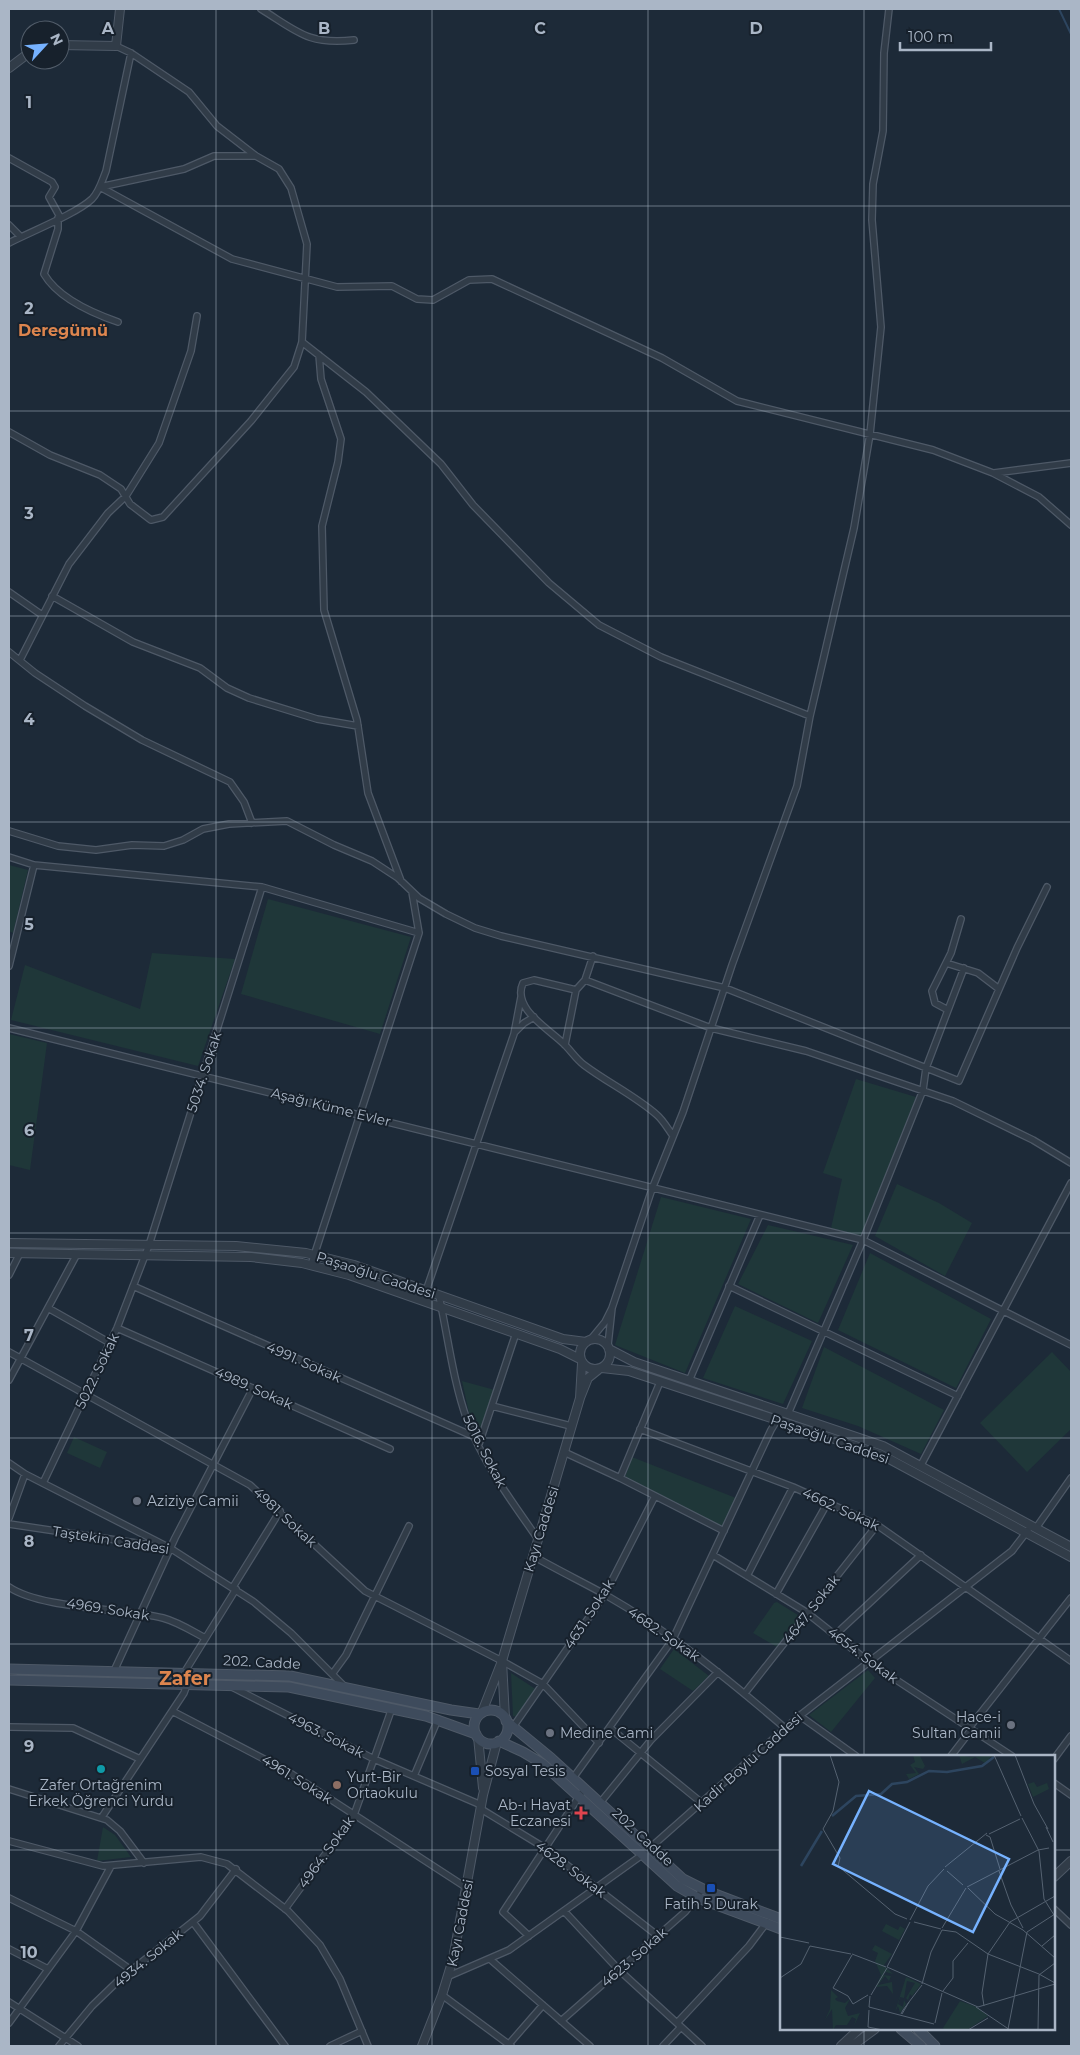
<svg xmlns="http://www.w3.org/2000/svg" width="1080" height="2055" viewBox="0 0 1080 2055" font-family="Montserrat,sans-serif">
<rect width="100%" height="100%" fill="#1d2a38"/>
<path fill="#1f3739" d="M9,865l19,5 -15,63 -4,-2z
M268,899l143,38 -31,97 -139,-40z
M152,953l83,6 -37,107 -187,-46 14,-55 115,44z
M9,1034l38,9 -17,127 -21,-5z
M856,1079l60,18 -55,139 -30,-8 11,-49 -19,-6z
M897,1184l42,19 33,20 -27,53 -70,-40z
M661,1197l90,22 -66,154 -70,-28z
M768,1225l85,20 -35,78 -80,-39z
M870,1253l121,66 -35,69 -118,-58z
M735,1306l77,35 -29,63 -80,-26z
M824,1347l120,63 -23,44 -63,-28 -56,-18z
M1052,1352l19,20v57l-44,43 -47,-49z
M462,1381l33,9 -11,38 -8,5 -6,-16z
M74,1437l33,15 -7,16 -33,-15z
M632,1457l104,41 -14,29 -97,-50z
M777,1602l24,15 -24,30 -24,-14 21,-30z
M674,1649l35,27 -16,15 -33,-22z
M868,1670l7,8 -44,54 -22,-17z
M511,1673l26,17 -19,27 -5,-1z
M103,1827l12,8 16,22 -34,4z"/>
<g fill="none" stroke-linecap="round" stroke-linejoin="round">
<path stroke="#2d455f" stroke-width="2" d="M1059,9l12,25"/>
<defs>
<path id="minor" d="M261,9c37,23 47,36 93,31
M9,158l43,24 3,5 -6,10 11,20
M100,187l132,72 105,28 55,-1 25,13 16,1 36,-20 23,-1 170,79 75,43 196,49 60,23 46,24 32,28
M100,187l84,-18 30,-13h41
M58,218v11l-14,45c14,24 48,39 74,48
M9,225l12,12
M9,243c21,-11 67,-29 83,-44 7,-7 10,-18 14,-28l25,-118
M302,342l64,50 75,72 32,41 76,78 50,42 62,32 149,59
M319,355l2,24 20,60 -3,23 -16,64 2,84 33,110 11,73 33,88
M9,432l41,23 50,20 21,14 9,15 21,16 12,-3 88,-96 43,-54 8,-25 5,-98 -16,-56 -12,-19 -23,-13 -39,-30 -28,-34 -58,-39 -15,-7
M994,473l77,-10
M9,592l33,23
M52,596l81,46 67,26 27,20 22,10 68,21 41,7
M9,652l26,21 50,33 57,34 88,42 14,20 8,21
M20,660l49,-96 39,-51 18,-17 33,-53 32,-92 6,-35
M9,831l49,15 38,4 36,-5 32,1 19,-6 20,-11 26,-5 58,-3 47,24 38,16 26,17 21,20 27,16 29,14 26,8 224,52 234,93 58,-133 30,-61
M9,857l25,8 228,22 157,46
M946,963l32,10 21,16
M9,966l25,-101
M964,968l-38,100 -3,22 -60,150 208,105
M585,980l126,48 95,23 147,50 80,39 38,23
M576,990l-42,-10 -11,3c-12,26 28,47 42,62 7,7 11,14 19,20 24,18 50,30 73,50 6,5 11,14 16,21
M948,1010l-13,-7 -3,-12 19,-38 10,-34
M9,1028l854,212 -75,174
M515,1032l9,-9 10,-6
M565,1045l11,-55 9,-10 8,-24
M311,1265l108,-332 -7,-41
M9,1275l11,-22
M133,1286l342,151
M729,1286l229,110
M426,1291l88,-257 7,-37
M439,1296c9,41 14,85 28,124 16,43 45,82 71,119
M48,1308l62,35
M612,1308l40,-119 31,-77 49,-147 65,-179 13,-70 44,-188 16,-94 11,-107 -9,-107 1,-36 10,-53 1,-78 5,-44
M117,1328l273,121
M591,1339l14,-17 7,-14 -4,37
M9,1352l241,133 115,106 137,70 41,23 56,59
M9,1380l68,-126
M689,1381l71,-166
M492,1406l79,20
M640,1429l153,58 84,38 194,136
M479,1444l37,-111
M564,1452l56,26 104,53
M9,1463l16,11 141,72
M921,1465l150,-282
M620,1478l40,-96
M43,1483l74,-155 32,-83 113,-358
M9,1518l16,-44
M9,1524l161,24 84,54 37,31 53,53
M1036,1528l35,-50
M713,1555l93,57 63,50 143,94
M533,1556c23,13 47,25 71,38 65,37 124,85 181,134
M747,1576l46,-89
M9,1587c32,22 114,21 154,31 15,4 29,13 42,20
M233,1587l47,-76
M776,1594l52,-92
M835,1635l86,-80
M114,1671l61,-133 78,-150
M184,1673l52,-84
M333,1673l13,-18 63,-129
M232,1687l142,72 107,46
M745,1693l132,-168
M172,1711l115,60 180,117
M800,1716l56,40
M9,1727l64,1 67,31
M513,1727l92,-133 50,-98
M610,1728l92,75
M969,1728l102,-130
M951,1756l20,-26
M1054,1759l17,-23
M414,1776l24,-57
M573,1778l100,-139 98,-209 11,-18
M1054,1783l17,12
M9,1789l98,31 13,11 24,32
M600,1803l51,-63 67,-68
M481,1809l64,39 113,88
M102,1817l82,-124 4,-11
M9,1841l94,25 98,-9 26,7 61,47 32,34 20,34 28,67
M9,1898l67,33 55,39
M285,1909l69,-94 38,-107
M1054,1909l17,16
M564,1911l55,59 83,76
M193,1922l92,124
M529,1936l-26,-24 81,-123
M9,1949l39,20
M491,1960l99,86
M449,1976l60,-26 133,-95 156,-138 214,-166 16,-21
M442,1995l69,51
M9,2002l69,44
M561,2021l124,-109 18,-23
M9,2023l67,-92 35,-65
M677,2023l72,-77 18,-24
M509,2044l34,-39
M59,2046l33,-40 26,-25 82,-65 36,-47
M330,2046l32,-15
M663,2046l18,-19"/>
<path id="tertiary" d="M60,45l56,1 4,-37
M9,68l21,-16
M9,1243l227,3 70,7 48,12 209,74 23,3
M9,1253l242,4 51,6 47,12 211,74 20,10
M580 1354a15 15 0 1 1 30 0a15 15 0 1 1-30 0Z
M609,1349l25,13 249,84 188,101
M582,1363l-2,35 8,-20 10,-8
M602,1368l27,3 251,83 191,103
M502,1661l78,-263
M482,1712l20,-51 3,57
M478,1737l5,51
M1054,1877l17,-16
M422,2046l20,-51 11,-36 30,-164 14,-53
M841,2046l18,-17
M852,2046l23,-17"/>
<path id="secondary" d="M9,1669l281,7 161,34 28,4
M9,1680l280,7 137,29 50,18
M474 1727a17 17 0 1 1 34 0a17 17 0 1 1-34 0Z
M506,1721l45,37 132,121 24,12 74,28
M499,1741l24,11 20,12 134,122 21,12 83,31
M901,2029l20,17
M918,2029l17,17"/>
</defs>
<use href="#minor" stroke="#4e5967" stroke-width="8"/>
<use href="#tertiary" stroke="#4e5967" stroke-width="10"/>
<use href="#secondary" stroke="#4e5967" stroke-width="11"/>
<use href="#minor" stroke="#313c48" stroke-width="5.5"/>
<use href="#tertiary" stroke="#313c48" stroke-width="8"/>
<use href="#secondary" stroke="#3e4b5c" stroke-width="9"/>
</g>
<path fill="none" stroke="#aab6c6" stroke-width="1" stroke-opacity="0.55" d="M216,9v2037M432,9v2037M648,9v2037M864,9v1747M9,206h1062M9,411h1062M9,616h1062M9,822h1062M9,1028h1062M9,1233h1062M9,1438h1062M9,1644h1062M9,1850h772M1054,1850h17M864,2029v17"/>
<g fill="#6b7280" stroke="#17212c" stroke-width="2">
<circle cx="137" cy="1501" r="5"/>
<circle cx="1011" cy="1725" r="5"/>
<circle cx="550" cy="1733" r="5"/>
</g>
<circle fill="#0f9aa8" stroke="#17212c" stroke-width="2" cx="101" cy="1769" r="5"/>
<g fill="#1a4fb4" stroke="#17212c" stroke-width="2">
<rect x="470" y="1766" width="10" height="10" rx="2.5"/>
<rect x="706" y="1883" width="10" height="10" rx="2.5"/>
</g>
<circle fill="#8d6e63" stroke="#17212c" stroke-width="2" cx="337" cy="1785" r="5"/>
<path fill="#e0444e" stroke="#17212c" stroke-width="2" d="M578.5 1805.5h5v5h5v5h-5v5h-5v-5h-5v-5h5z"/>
<g text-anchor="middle" stroke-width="4" stroke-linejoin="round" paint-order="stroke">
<g font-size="14" fill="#aab6c6" stroke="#17212c">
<text transform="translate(204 1072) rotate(-72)" y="5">5034. Sokak</text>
<text transform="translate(331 1107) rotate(14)" y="5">Aşağı Küme Evler</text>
<text transform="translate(376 1275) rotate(18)" y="5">Paşaoğlu Caddesi</text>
<text transform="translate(304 1362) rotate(24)" y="5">4991. Sokak</text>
<text transform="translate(97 1371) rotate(-64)" y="5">5022. Sokak</text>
<text transform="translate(254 1388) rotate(24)" y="5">4989. Sokak</text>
<text transform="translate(830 1439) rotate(19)" y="5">Paşaoğlu Caddesi</text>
<text transform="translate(485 1451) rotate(63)" y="5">5016. Sokak</text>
<text transform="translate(841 1509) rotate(25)" y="5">4662. Sokak</text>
<text transform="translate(285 1517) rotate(43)" y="5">4981. Sokak</text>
<text transform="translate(541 1529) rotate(-73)" y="5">Kayı Caddesi</text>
<text transform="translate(111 1540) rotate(9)" y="5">Taştekin Caddesi</text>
<text transform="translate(108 1609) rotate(9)" y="5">4969. Sokak</text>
<text transform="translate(811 1609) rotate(-52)" y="5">4647. Sokak</text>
<text transform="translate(589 1614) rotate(-57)" y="5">4631. Sokak</text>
<text transform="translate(664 1634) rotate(35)" y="5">4682. Sokak</text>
<text transform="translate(863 1655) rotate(37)" y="5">4654. Sokak</text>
<text transform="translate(262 1662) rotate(3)" y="5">202. Cadde</text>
<text transform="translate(326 1735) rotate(27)" y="5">4963. Sokak</text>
<text transform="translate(748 1762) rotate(-42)" y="5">Kadir Boylu Caddesi</text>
<text transform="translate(297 1779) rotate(32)" y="5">4961. Sokak</text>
<text transform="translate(643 1837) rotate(43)" y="5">202. Cadde</text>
<text transform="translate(326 1852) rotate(-54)" y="5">4964. Sokak</text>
<text transform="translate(571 1869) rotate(37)" y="5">4628. Sokak</text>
<text transform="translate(460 1923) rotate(-79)" y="5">Kayı Caddesi</text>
<text transform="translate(634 1957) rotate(-41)" y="5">4623. Sokak</text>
<text transform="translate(148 1958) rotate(-39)" y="5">4934. Sokak</text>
</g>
<g font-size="14" fill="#aab6c6" stroke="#17212c" text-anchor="start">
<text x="147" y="1506">Aziziye Camii</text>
<text x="1001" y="1722" text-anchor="end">Hace-i<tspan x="1001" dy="16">Sultan Camii</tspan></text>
<text x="560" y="1738">Medine Cami</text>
<text x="485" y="1776">Sosyal Tesis</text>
<text x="347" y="1782">Yurt-Bir<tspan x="347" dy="16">Ortaokulu</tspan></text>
<text x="101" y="1790" text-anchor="middle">Zafer Ortağrenim<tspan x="101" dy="16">Erkek Öğrenci Yurdu</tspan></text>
<text x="571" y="1810" text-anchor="end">Ab-ı Hayat<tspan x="571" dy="16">Eczanesi</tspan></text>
<text x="711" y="1909" text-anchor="middle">Fatih 5 Durak</text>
</g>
<g font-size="16" font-weight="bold" fill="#dd854e" stroke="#17212c">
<text x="63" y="336">Deregümü</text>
</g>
<g font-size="19" font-weight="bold" fill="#dd854e" stroke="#17212c">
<text x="185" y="1685">Zafer</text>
</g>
</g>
<g transform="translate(780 1755)">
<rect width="275" height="275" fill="#1d2a38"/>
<path d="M133,0l7,1 5,10 -2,3 -9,-2 5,7 -10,5 -3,-5 10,-1 -6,-8 5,-3zM179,0l11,2 23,-2 -8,8 -10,-6 -13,7zM254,27l3,5 10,-4 2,6 -16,8 2,5 -7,-18zM106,169l12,6 2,-4 5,3 -6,11 -17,-9zM95,190l17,9 -8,11 9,9 -7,-2 -3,3 8,1 -2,5 -4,-5 -7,9 14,-3 1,12 -6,-8 -11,1 5,-12 -6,-14 3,-8 -6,-3zM126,222l15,7 -9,12 -2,-2 -2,6 -2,-2 9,-15 -8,-2 -3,17 -4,-1 -2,7 5,3 1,-7 2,4 -6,9 -2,-7 -3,6zM51,235l7,7 -3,2 2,2 8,2 1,-1 4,-3 -5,9 3,8 12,-3 -6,13 2,-7 -4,-2 -5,8h-11l-3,5 -1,-21 -7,11 5,-11zM180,246l17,6 11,9 -21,14h-22l-2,-2z" fill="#1f3739"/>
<path fill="none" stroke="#2d455f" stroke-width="2.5" d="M52,61l24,-20 25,-2 11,-10 15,-2 22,-11 18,1 35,-6 12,-9M21,111l21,-35"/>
<path fill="none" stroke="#556271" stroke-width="1" d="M50,0l9,27 -6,29 -10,18 17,29 -2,8 57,48 12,5M214,0l27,61M235,0l19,49 14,25M242,63l17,33 5,48 10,16M266,72l7,15M209,79l31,-15M206,80l4,2 10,32M165,112l42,-34M167,116l16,14M219,116l12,34 12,23M187,132l71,-37 11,-2M188,133l27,26 28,16 32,28M130,165l18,-34 16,-17M134,167l27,7M162,173l24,-40M162,175l14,2 32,22M0,182l29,6M30,191l41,8M262,191l13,-11M72,199l34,13M208,199l51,20 16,9M72,200l-19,33 15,8 5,8 15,-9M107,212l23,-45M107,212l91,40 77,-23M0,223l21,-14 9,-18M142,229l9,-32 11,-22M163,236l10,-13v-17l15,-18M91,240l16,-27M90,241l-1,11 65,17M129,247l13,-17M204,251l-2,-13 6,-39 22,-32 45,-26M196,252l34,23M89,255l-1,17 15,3M121,259l2,-4 6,-8 -7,12M155,268l7,-30M228,274l19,-97 28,-18M188,275l20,-12M258,275l1,-55 16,-12"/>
<path fill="#76b2ff" fill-opacity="0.15" stroke="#76b2ff" stroke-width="2.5" d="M89,36l140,68 -36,73 -140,-68z"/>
<rect width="275" height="275" fill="none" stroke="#aab6c6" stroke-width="2.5"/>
</g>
<g font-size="16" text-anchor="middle" font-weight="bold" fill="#aab6c6" stroke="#17212c" stroke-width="4" stroke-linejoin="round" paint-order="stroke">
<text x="108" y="34">A</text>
<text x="324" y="34">B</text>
<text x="540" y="34">C</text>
<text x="756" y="34">D</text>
<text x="29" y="108">1</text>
<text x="29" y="314">2</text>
<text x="29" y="519">3</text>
<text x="29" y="725">4</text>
<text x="29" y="930">5</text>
<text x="29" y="1136">6</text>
<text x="29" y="1341">7</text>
<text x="29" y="1547">8</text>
<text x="29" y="1752">9</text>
<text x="29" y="1958">10</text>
</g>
<rect width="1080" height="2055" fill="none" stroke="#aab6c6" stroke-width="20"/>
<g transform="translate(45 45) rotate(64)"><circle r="24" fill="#17212c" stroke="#525d6a"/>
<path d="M0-4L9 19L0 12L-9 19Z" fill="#76b2ff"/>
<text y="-8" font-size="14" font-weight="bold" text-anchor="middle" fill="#aab6c6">N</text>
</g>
<path d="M900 42v8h91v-8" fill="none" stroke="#aab6c6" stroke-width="2.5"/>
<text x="908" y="42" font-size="15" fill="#aab6c6" stroke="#17212c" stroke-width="4" paint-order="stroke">100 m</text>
</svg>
